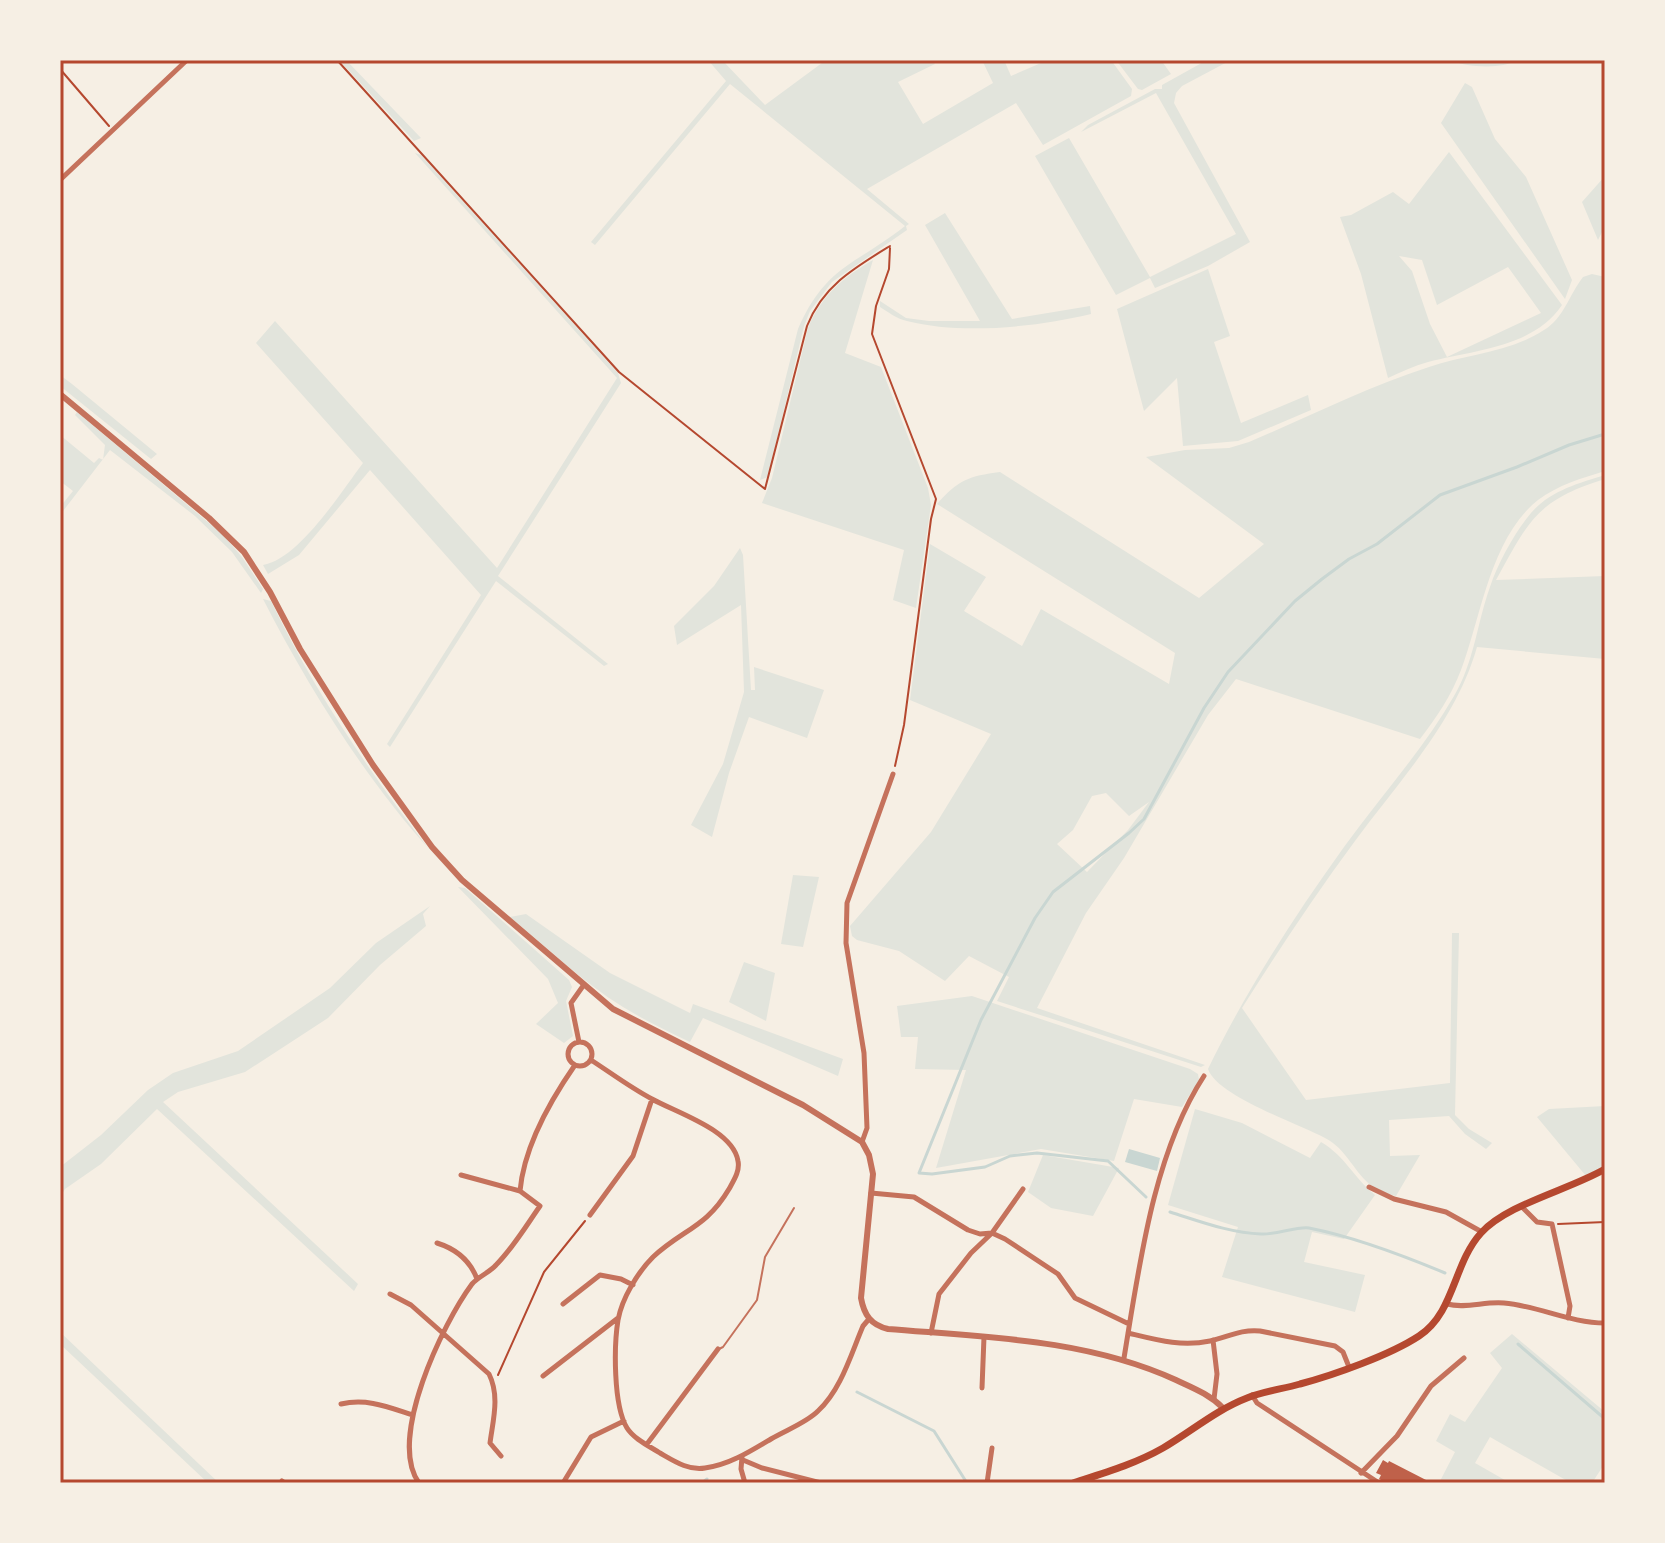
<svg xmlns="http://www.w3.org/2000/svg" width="1665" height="1543" viewBox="0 0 1665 1543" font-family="Cabin,sans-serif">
<rect width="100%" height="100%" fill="#f6efe4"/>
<path fill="#e2e4dc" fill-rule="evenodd" d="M339,60h7l75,78 -7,3z
M708,60h14l43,45 61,-45h106l3,4 -37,18 25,42 70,-41 -11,-23h22l7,16 37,-16h63l21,29 -1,7 -88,49 -27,-42 -149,86 42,35 -3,2 1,4 -75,52 -22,29 -6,15 -36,151 -8,3 38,-151c28,-64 58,-64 107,-103l-175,-142 -135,161 -4,-3 135,-161z
M1116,60h45l10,14 -29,16 -4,-1z
M1207,60h24l-49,26 -6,7 -2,10 76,139 -42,24 -53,22 -5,-10 -34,17 -81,-139 34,-18 81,139 86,-43 -80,-141 -75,39 7,-7 67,-36h7v-4z
M1449,60h68c-16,10 -51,7 -68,0z
M1465,83l7,4 23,52 31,38 46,103 -7,19 -124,-176z
M1449,152l113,153c-29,43 -89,45 -134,57 -14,4 -27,10 -40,16l-27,-104 -21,-57 11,-2 42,-23 16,12zM1399,256l23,4 15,45 71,-38 33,46 -94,44 -17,-33 -18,-53z
M415,153l6,2 197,218 3,10 -123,193 110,88 -4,2 -108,-85 -106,166 -3,-3 94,-149 -111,-125 -71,85 -31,19 -5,-9c36,-6 78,-73 100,-102l-107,-120 19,-22 222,247 120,-190z
M1605,176v50l-7,14 -16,-38z
M945,213l67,106 78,-13 1,8c-54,13 -130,21 -184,7 -10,-2 -19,-9 -27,-14v-6l26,17 23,3h51l-55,-96z
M873,260l-28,93 36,14 47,121 3,17 -15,103 -23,-8 11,-50 -142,-47 10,-25 36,-150c14,-33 34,-50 65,-68z
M1208,269l22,67 -16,6 27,81 67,-28 3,15 -73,31 -55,5 -6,-68 -33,33 -27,-102z
M1592,274l13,3v194c-23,7 -47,14 -67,29 -48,38 -57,118 -77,170 -10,26 -24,47 -41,69l-184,-60 -28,36 -84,143 -38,55 -49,95 168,57 -4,2 -204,-66 12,-24 -40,-21 -24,25 -46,-30 -42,-11 -5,-4 -2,-10 81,-94 60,-98 -81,-34 20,-156 56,33 -22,34 58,35 19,-37 128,75 6,-31 -238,-149c21,-24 32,-28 63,-32l199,126 65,-54 -118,-87 39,-7 44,-2 20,-6c59,-25 118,-55 180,-75 38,-13 80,-14 115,-37 20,-12 25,-35 39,-53zM1106,793l23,23 20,-14 -21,28 -41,42 -30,-28 16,-14 19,-34z
M60,375l12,9 85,70 -6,5 -91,-73z
M77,412l145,122 20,23 21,32 -2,4 -29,-41 -37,-36 -85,-66 -50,65v-8l13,-16 -13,-10v-46l34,28 5,-5 4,2 2,-15 -30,-30z
M1605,475v4c-68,21 -76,41 -109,101l109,-4v83l-128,-12c-21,74 -77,133 -122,194 -40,54 -77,110 -113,167l64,92 144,-17 2,-150h7l-4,182 14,14 23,14 -6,6 -21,-15 -16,-18 -60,4 1,36 30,-1 -24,41c-8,-2 -17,-4 -23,-9 -19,-14 -26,-38 -48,-49 -26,-14 -108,-42 -117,-69 38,-78 85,-151 136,-222 36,-50 79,-97 110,-151 20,-33 23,-73 36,-109 8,-24 22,-49 37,-69 19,-26 49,-34 78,-43z
M740,548l3,7 8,135h4l-1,-23 70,23 -17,48 -58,-21 -20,56 -17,64 -21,-12 32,-61 21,-72 -3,-87 -64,40 -3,-19 40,-40z
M263,599l8,2c42,88 98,171 158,248 -65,-72 -122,-164 -166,-250z
M793,875l26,2 -16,70 -22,-3z
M458,887l7,1 104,92 3,7 -6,14 7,35 -9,7 -28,-19 22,-21 -10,-24z
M430,906l-7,8 3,12 -46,39 -52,53 -83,54 -67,20 -15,10 195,182 -4,7 -197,-182 -56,55 -36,25 -5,8v-30l41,-32 47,-45 25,-17 65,-22 92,-63 46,-45z
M526,914l84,59 80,40 3,-9 150,55 -5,17 -135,-58 -13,24c-23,-11 -46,-22 -67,-35 -41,-25 -76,-60 -113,-90z
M744,962l31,11 -9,48 -37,-19z
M972,996l218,73 8,5 1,6 -17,27 -48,-8 -20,62 -73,-12 -105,19 30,-98 -51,-1 3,-32h-17l-4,-31z
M1605,1106v59l-19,11 -49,-59 12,-8z
M1195,1109l47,14 68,35 11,-16c25,15 32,35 54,53l-31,44 -32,-7 -8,30 61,13 -10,37 -133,-35 16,-50 -70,-22z
M1043,1155l76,13 -26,48 -42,-8 -23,-16z
M60,1332l159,151h-11l-148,-139z
M1512,1334l93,78v51l-13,20h-21l-81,-46 -15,26 35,20h-71l16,-31 -19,-11 14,-27 15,8 37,-54 -12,-15z"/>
<path fill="#c9d6d2" d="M1129,1149l31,9 -3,13 -32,-9z"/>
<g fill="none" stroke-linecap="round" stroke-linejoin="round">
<path stroke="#c9d6d2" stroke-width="3" d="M1146,1197l-38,-36 -71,-8 -27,3 -25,11 -53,7 -13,-1 62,-153 54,-102 18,-26 76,-59 15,-14 60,-111 24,-36 67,-71 27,-22 27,-20 28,-15 63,-49 77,-28 52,-22 36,-11
M1170,1212c29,9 60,21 91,22 14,1 37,-8 48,-6 46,9 93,27 136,45
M1518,1344l87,75
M857,1392l77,39 33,52
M702,1483l5,-4"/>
</g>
<path fill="#bf614a" d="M1383,1460l5,3 1,-2 39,20 -1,2h-40l-8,-4 2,-4 -5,-2z"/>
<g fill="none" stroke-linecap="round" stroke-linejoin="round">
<path stroke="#b5482f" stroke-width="2" d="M337,60l282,312 146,117 42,-163c16,-40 47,-58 83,-80
M60,69l49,57
M890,248l-1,21 -13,37 -4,28 64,165 -5,20 -27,206 -9,41
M1558,1224l47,-2
M498,1375l46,-103 41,-51"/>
<path stroke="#c5725c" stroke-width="2" d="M719,1349l4,-2 34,-47 8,-43 29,-49"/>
<path stroke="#c5725c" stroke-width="5" d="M60,180l127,-120
M579,1042l-8,-39 12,-17
M568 1054a12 12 0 1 1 24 0a12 12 0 1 1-24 0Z
M591,1060c20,13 40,28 61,39 25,14 81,31 86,62 2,10 -4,19 -9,28 -23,39 -46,40 -76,68 -15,15 -31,41 -35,63 -4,25 -5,85 9,108 7,11 22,18 33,25 14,8 29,18 45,15 24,-3 46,-17 66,-29 15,-9 35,-16 47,-28 23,-21 33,-57 45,-85l6,-7
M862,1142l5,-14 -3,-75 -18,-110 1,-40 46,-129
M461,1175l59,16
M1369,1187l25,12 52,13 36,20
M871,1193l43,4 54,33 12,4 12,-1 13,6 53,35 17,24 54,26
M1522,1207l15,15 15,2 18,82 -2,12
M590,1215l43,-59 19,-57
M437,1243c19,6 33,17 40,36
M390,1294l21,11 78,69c11,22 4,46 1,69l11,13
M563,1304l37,-29 21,4 12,6
M1447,1304c19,5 38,-3 57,-1 35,3 66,20 101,20
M931,1333l8,-39 32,-41 21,-20 31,-44
M1128,1333c29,7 53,14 82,8 18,-4 31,-12 50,-10l75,15 8,6 6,15
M1213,1340l4,34 -3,25
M1124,1358c15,-90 29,-204 80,-282
M543,1376l75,-58
M982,1388l2,-51
M1252,1395l5,8 122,80
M341,1404c26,-6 47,3 72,11
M647,1444l71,-95
M742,1457l-1,12 4,14
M743,1460l19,8 59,15
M1361,1473l36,-37 34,-50 33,-28
M282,1481l3,2
M419,1483c-32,-44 24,-160 53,-199 7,-8 17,-11 24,-19 17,-17 30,-39 44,-59l-20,-15c4,-45 30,-90 55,-126
M563,1483l28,-46 33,-16
M987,1483l5,-35"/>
<path stroke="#c5725c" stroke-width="6" d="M60,394l149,124 35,34 26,40 30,57 73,116 59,82 30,33 151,129 190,96 59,37 7,13 4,19 -12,124c3,17 10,27 27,31 97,8 199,10 288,51 17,8 33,14 47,28"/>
<path stroke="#b5482f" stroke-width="7" d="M1073,1483c31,-10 62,-19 90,-35 29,-17 53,-38 84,-50 17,-7 36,-9 53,-14 34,-9 90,-29 119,-48 36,-24 34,-72 62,-103 26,-29 88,-43 124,-64"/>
</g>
<rect width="1665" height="1543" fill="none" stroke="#f6efe4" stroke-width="124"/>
<rect x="62" y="62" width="1541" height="1419" fill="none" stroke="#b5482f" stroke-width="3"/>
</svg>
